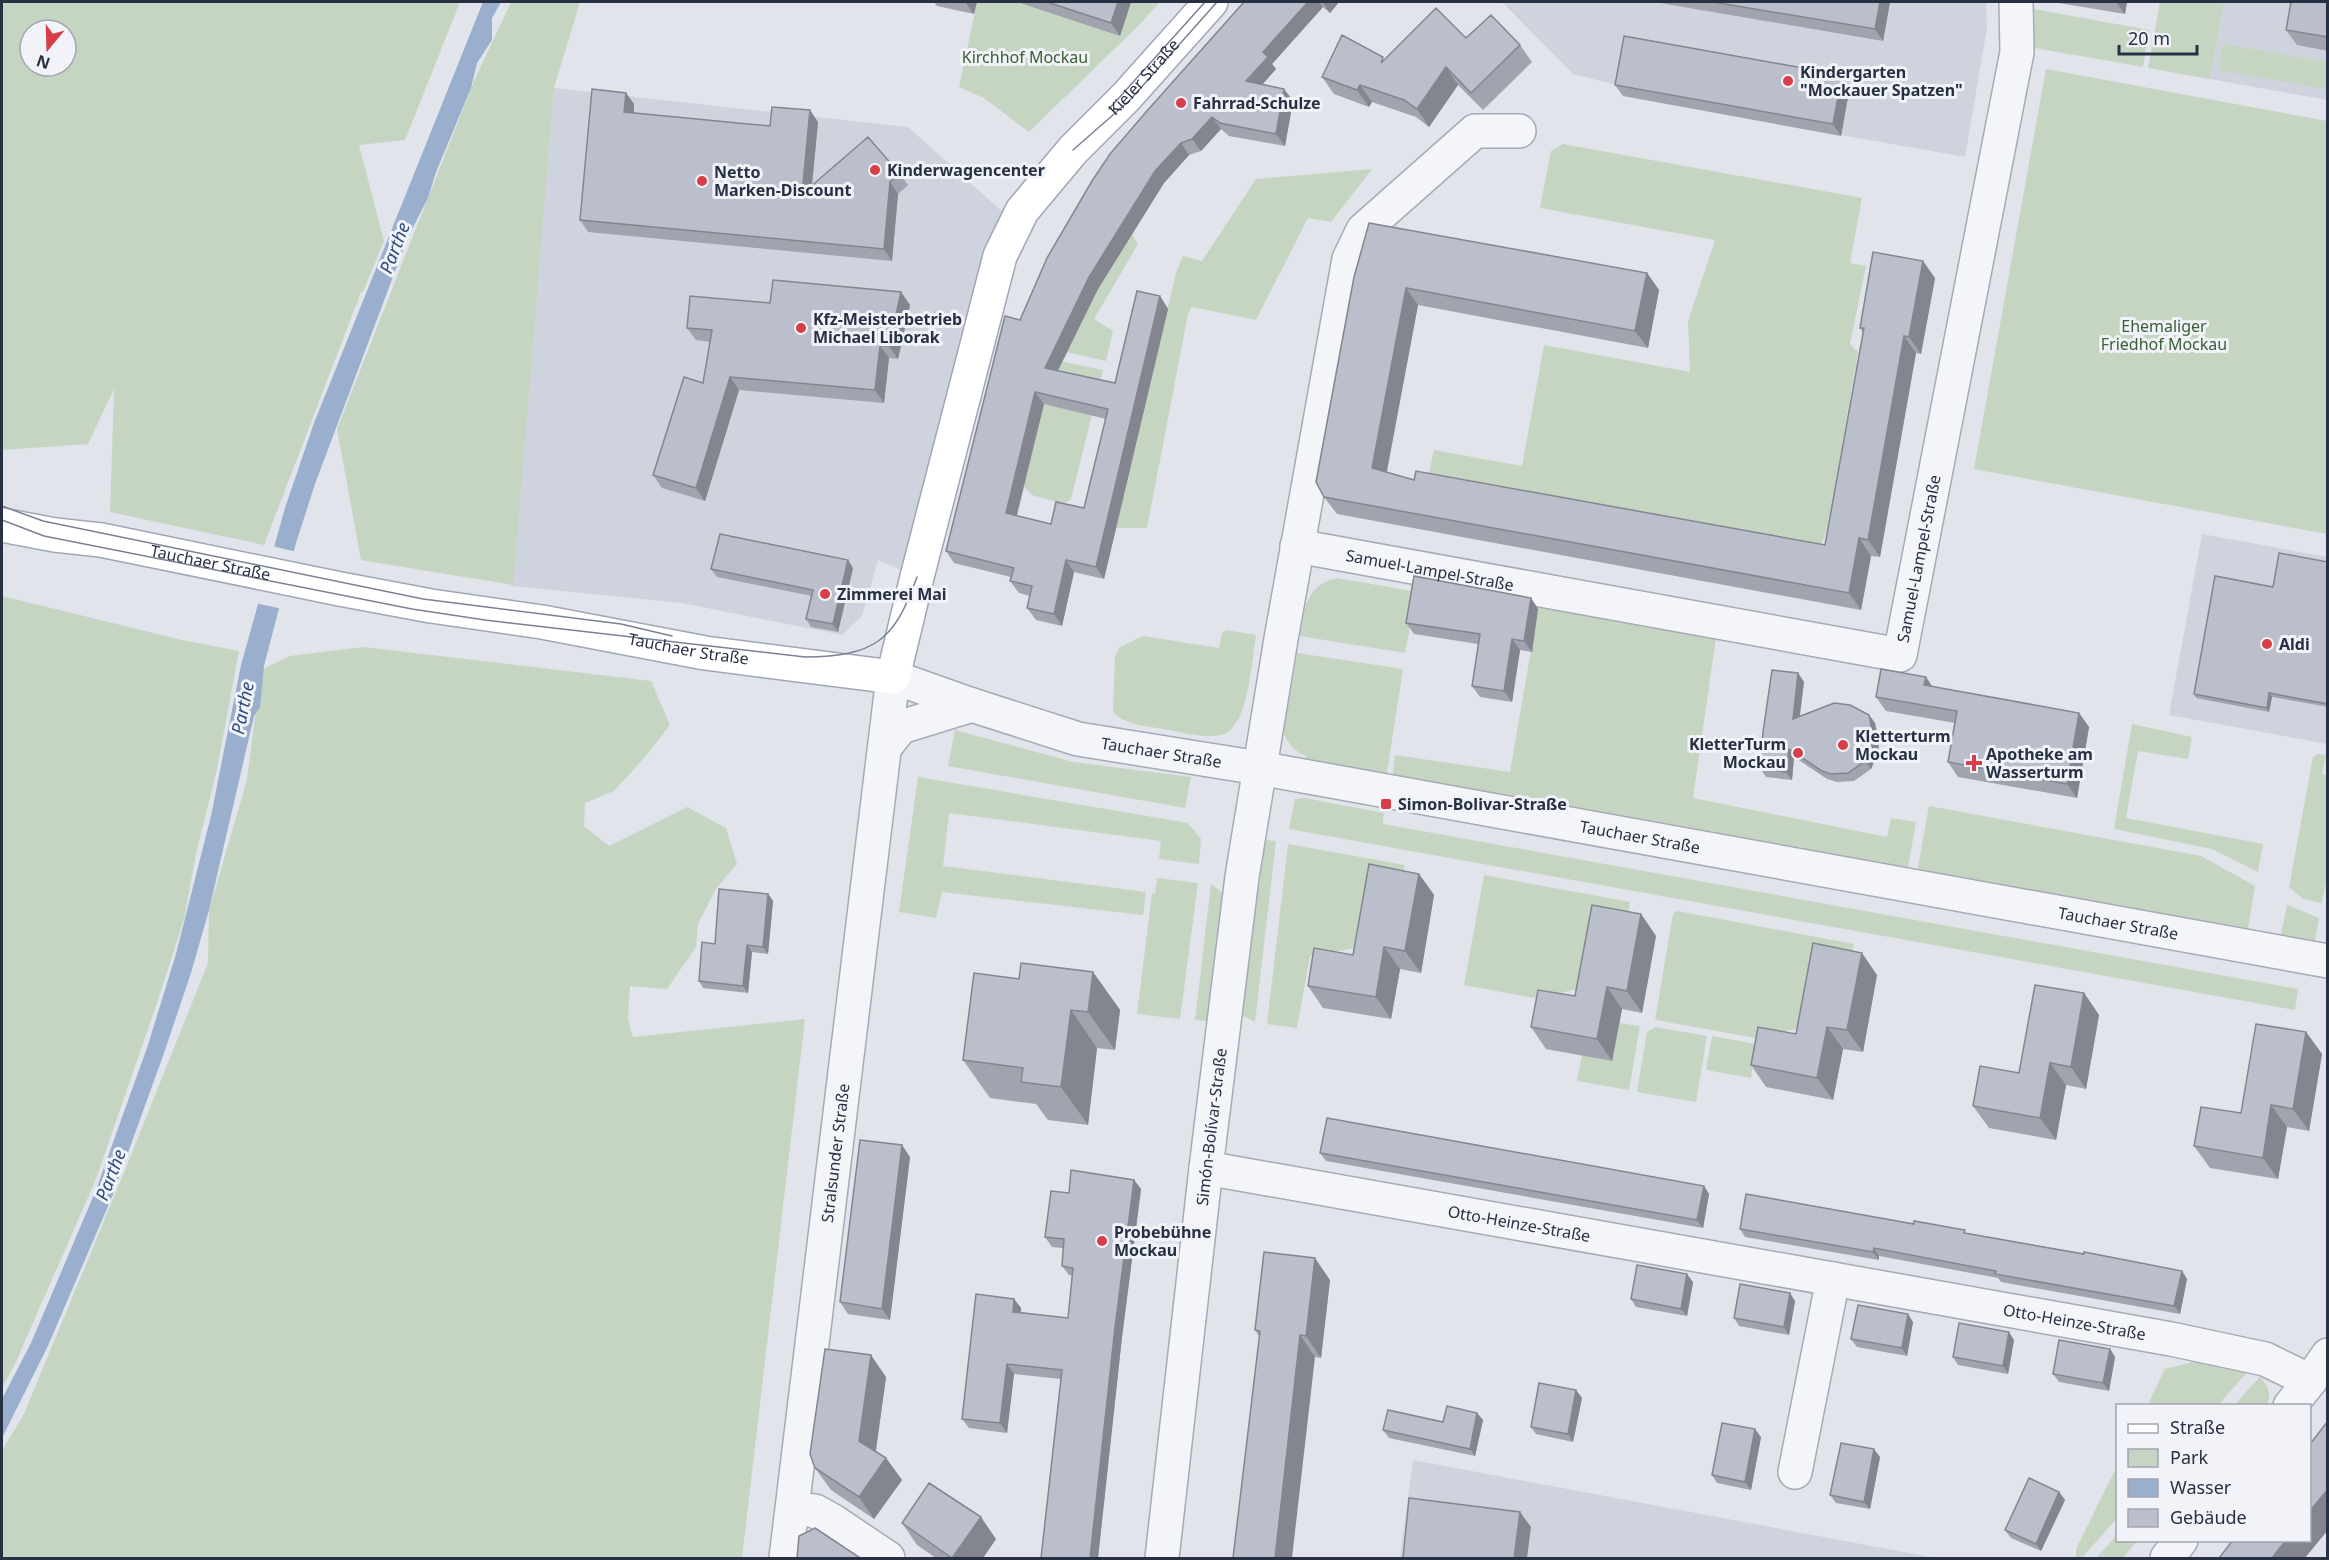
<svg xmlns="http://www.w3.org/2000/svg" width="2329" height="1560" viewBox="0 0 2329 1560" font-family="'Noto Sans',sans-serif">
<rect width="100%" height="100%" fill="#e1e4eb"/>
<path fill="#cfd3dd" d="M1502,2h484l1,26 -22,129 -342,-61 2,-9 -52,-13z
M2224,2h103v98l-117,-21z
M554,88l354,39 108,97 -99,353 -39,-17 -16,56 -20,19 -160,-32 -170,-17z
M2202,534l125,23v187l-158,-29z
M1413,1460l523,98h-536z"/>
<path fill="#c5d5c2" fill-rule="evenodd" d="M2,2h458l-55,138 -46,5 25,96 -21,51h-2l-97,253 -154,-33 4,-123 -26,55 -86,6zM30,30h36v36h-36z
M511,2h69l-26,86 -41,497 -152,-25 -24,-131 137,-348z
M977,2h183l-21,23 -110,107 -45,-34 -25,-11z
M2160,2h64l-14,77 -62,-11z
M2034,9l115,21 -6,37 -114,-20z
M2223,44l104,18v27l-108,-19z
M2046,69l281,52v413l-353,-65z
M1563,144l299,54 -12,65 16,3 -16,78 8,8 -29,170 -8,24 -392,-73 5,-23 88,16 22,-121 146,27 -2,-51 27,-81 -175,-32 11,-57z
M1372,169l-41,53 -23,-4 -52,102 -64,-13 -4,7 -41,214h-31l60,-255 7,-17 19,5 54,-82z
M1131,233l7,11 -44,75 19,12 -7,30 -49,-11 12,-3 28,-57z
M1055,360l48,10 -32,129 -7,5 -32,-9 -9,-9z
M1337,578l80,14 -12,61 -105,-17c5,-29 5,-50 37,-58z
M2,596l180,44 57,11 -22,118 -21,85 -12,65 -26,81 -62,179 -81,185 -13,24z
M1539,604l177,34 -23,160 194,39 4,-19 25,4 -9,51 -515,-93 3,-25 115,17z
M1226,630l30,5c-4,23 -7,90 -32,99 -18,6 -42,-2 -60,-5 -17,-3 -40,-4 -51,-17l2,-56 4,-8 24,-12 76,12 3,-15z
M363,647l288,34 19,44 -25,32 -31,34 -29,12 -1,23 25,20 78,-39 39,21 11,36 -21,25 -18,35 -2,23 -29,42 -37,-3 -2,33 5,18 172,-18 -63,539h-740v-108l21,-34 100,-241 85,-212 1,-53 38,-130 14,-110 29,-14z
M1297,653l106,16 -17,110 -81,-16 1,-7c-11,-4 -17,-12 -23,-23z
M2132,724l60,13 -4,22 -50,-8 -12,67 137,26 -5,28 -46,-23 -98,-20z
M955,730l118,32 118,15 -6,31 -237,-42z
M2318,754l8,1 -4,19 6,1v98l-6,30 -19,-4 -14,-12 24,-130z
M918,777l270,46 13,16 -2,25 -40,-5 2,-18 -212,-28 -6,53 203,26 -3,23 -201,-23 -6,26 -37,-6z
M1305,798l79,15 -1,11 915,165 -3,21 -1006,-181 6,-30z
M1929,806l272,50 54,30 -8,48 -330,-61z
M1259,839l17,2 -21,181 -18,-9z
M1288,844l117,21 -3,14 -47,69 -45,8 -13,72 -30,-4z
M1484,875l146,27 -3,17 -48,70 -45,9 -70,-13z
M1157,878l41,5 -18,136 -43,-5 15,-121h3z
M1211,884l16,12 -15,126 -17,-2z
M2287,905l32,13 -5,28 -34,-7z
M1677,911l177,33 -4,17 -51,67 -43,10 -101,-18 18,-106z
M1619,1023l21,3 -11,64 -52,-9 5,-26 30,6z
M1655,1027l52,9 -11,66 -59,-10 10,-60z
M1712,1036l44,8 -5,34 -45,-8z
M2213,1357l38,11 -33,37 -71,1 18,-37z
M2260,1377c8,9 12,17 7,28h-33z
M2117,1466v52l-35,40h-6v-9z
M2117,1535l1,5 19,1 -14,17h-27z"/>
<path fill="#9aaecd" d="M483,2h18l-9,16v22l-15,23 -6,25 -35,84 -8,26 -20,39 -93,247 -19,59 -32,123 -4,41 -6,9 -45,194 -18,63 -27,80 -52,144 -65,151 -45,90v-39l29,-56 65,-153 52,-145 28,-91 35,-138 30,-151 44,-157 29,-85z"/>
<path fill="#e1e4eb" d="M272,546l25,6 -14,57 -28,-6z"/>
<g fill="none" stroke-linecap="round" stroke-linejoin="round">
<defs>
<g id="minor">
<path id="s1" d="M1297,546l603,109 117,-603 -1,-50"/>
<path d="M885,747l16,-20 71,-22"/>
<path id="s2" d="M1206,1168l965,171 94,20 45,22"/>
<path d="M2290,1406l20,-25 18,-26"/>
<path d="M1795,1472l38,-193"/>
<path d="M793,1508l22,3 18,10 55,37"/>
<path id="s3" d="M786,1558l107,-881 79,28 106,34 181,29 1069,193"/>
<path id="s4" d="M1162,1558l44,-390 36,-291 39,-238 68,-380 14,-29 112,-99h44"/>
<path d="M2167,1558l14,-18"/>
</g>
<g id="major">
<path id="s5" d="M2,525l53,10 46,5 239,49 91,17 111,16 163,31 188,24 24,-100 83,-321 22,-45 51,-61 53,-53 85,-95"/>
</g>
</defs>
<use href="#minor" stroke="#a6aab6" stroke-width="36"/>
<use href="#major" stroke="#9fa7b7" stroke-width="36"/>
<use href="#minor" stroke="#f4f5f9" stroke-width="33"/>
<use href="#major" stroke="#fff" stroke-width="33"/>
<path stroke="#798195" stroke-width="1.5" d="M1109,109l96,-107
M1073,150l57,-50 87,-98
M2,506l41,15 380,78 198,25 51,12
M2,520l42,16 368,73 73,11 320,37c69,-1 89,-15 112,-80"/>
</g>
<path fill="#a1a4af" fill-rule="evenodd" d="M934,2h43l-3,12 -37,-8z
M1017,2h114l-11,34z
M1244,2h95l-9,11 -7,-6 -51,57 4,5 -14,15 22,5 9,12 -8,45 -56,-10 -8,-7 -20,22 -12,4 -25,28 -66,106 -40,82 57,12 45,-87 8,13 -64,270 -30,-7 -12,54 -26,-6 -9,-12 3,-12 -11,-3 -9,-12 1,-4 -57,-14 -8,-12 74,-231zM1044,404l62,15 -22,89 -33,16 -34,-8z
M1654,2h236l-7,39z
M2058,2h69l-2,12 -66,-11z
M2328,2v49l-31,-6 -11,-15z
M1466,38l54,7 12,17 -49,48 -25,-25 -29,42 -13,-10 -44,-15 -3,5 -35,-13 -12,-17 63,-18z
M1615,85l235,1 -9,50 -218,-40z
M626,93l8,11v9l136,13 48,-4 -6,63 88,-11 8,11 -10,9 -6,67 -304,-29 -8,-12z
M1647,273l12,17 -11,58 -230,-43 -31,167 27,8 411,65 38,-212 -3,-5 75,-50 -14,76 -5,-1 -36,204 -9,-1 -10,54 -524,-96 -13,-17 30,-220z
M901,292l9,13 -12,54 -9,-1 -5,45 -145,-13 -34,111 -43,-13 -9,-13 50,-92 7,-41 -14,-2 -9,-12 83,-25z
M2328,562v145l-56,-10 -3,15 -73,-14 -2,-4 79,-107z
M853,568l-15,64 -27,-5 -5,-8 6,-23 -95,-19 -6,-8z
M1531,598l7,11 -6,43 -12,-2 -8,52 -32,-5 -8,-11 6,-42 -64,-10 -8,-11z
M1798,673l6,9 -4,34 69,-1 6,8 4,20 -1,10 -7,16 -17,12 -17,1 -10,-3 -33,-22 -2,23 -26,-3 -6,-9z
M1926,677l6,10 147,26 10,14 -12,71 -119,-21 -10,-15 7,-39 -69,-12 -10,-14z
M1419,874l15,21 -13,78 -21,-4 -9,50 -68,-11 -15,-22 45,-31z
M768,894l5,7 -5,53 -16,-2 -4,41 -45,-5 -4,-7 16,-37z
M1641,914l15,22 -14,77 -20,-4 -10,52 -66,-12 -15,-22 44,-31z
M1093,972l27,38 -5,40 -18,-2 -9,77 -40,-5 -12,-16 -46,-6 -27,-38 56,-81z
M1877,975l-14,77 -20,-3 -10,51 -67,-13 -15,-22z
M2084,993l15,22 -13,74 -20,-4 -10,55 -67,-12 -16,-22 46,-33z
M2306,1032l16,22 -13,77 -22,-4 -9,52 -68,-11 -16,-22 47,-33z
M1320,1153l384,33 5,8 -6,34 -377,-67z
M910,1157l-20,163 -42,-6 -8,-12z
M1134,1180l7,9 -19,148 -24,221h-57l20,-179 -47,-5 -7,59 -38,-5 -7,-9 52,-120 7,9v4l47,6 5,-42 -4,-1 -7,-9 1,-18 -11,-1 -7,-10 24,-44z
M1740,1229l227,4 215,38 5,8 -7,35 -179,-32 -3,-4 -119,-22v4l-134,-23z
M1330,1280l-9,78 -6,-1 -56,-21 -4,-6z
M1693,1282l-6,34 -51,-9 -5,-8z
M1795,1301l-6,34 -50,-9 -5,-8z
M1913,1322l-6,34 -50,-9 -6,-8z
M2014,1340l-6,34 -50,-9 -5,-8z
M2110,1349l5,8 -6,34 -50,-9 -6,-8z
M886,1377l-10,74 10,7 16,22 -28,39 -43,-29 -16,-22z
M1576,1390l6,8 -9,44 -37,-8 -5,-7z
M1477,1413l6,7 -8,36 -86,-18 -6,-8 60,-8z
M1761,1437l-10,53 -34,-7 -5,-8z
M1880,1457l-10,52 -34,-6 -6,-8z
M2059,1492l6,8 -24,51 -30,-13 -6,-8z
M902,1523l94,16 -13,19h-47l-19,-13z"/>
<path fill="#83868e" d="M965,2h12l-3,12z
M1118,2h13l-11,34 -9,-13z
M1308,2h11l4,5 -51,57 4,5 -21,24 -9,-12 17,-29z
M1322,2h17l-9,11z
M1880,2h10l-7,39 -8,-12z
M2116,2h11l-2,12z
M1446,67l12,18 -29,42 -12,-18z
M1842,75l8,11 -9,50 -8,-12z
M1360,85l12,17 -3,5 -12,-17z
M1284,89l9,12 -8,45 -9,-12z
M626,93l8,11 -1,20 -9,-12z
M810,110l8,12 -8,83 -8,-11z
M1212,117l9,12 -20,22 -9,-12z
M1181,143l8,12 -25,28 -66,106 -45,91 -8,-12 44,-91 66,-106z
M890,182l8,12 -6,67 -8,-12z
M1923,261l12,17 -14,76 -12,-17z
M1647,273l12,17 -11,58 -13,-17z
M1406,288l12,17 -34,180 -12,-17z
M901,292l9,13 -12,54 -9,-13z
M1160,296l8,13 -64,270 -8,-12z
M1904,336l12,17 -36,204 -12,-17z
M880,346l9,12 -5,45 -9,-13z
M730,377l9,13 -34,111 -9,-13z
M1035,392l9,12 -30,121 -8,-12z
M1859,538l12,18 -10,54 -12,-17z
M848,560l5,8 -15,64 -5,-8z
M1066,560l8,12 -12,54 -8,-12z
M1531,598l7,11 -6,43 -8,-11z
M1512,639l8,11 -8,52 -8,-11z
M1798,673l6,9 -6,45 -5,-8z
M1926,677l9,14 -11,-6z
M2269,693l3,4 -3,15 -2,-4z
M2079,713l10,14 -12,71 -10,-14z
M1869,715l6,8 4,20 -1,10 -7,16 -6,-8z
M1789,749l5,8 -2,23 -6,-8z
M1419,874l15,21 -13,78 -16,-22z
M768,894l5,7 -5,53 -5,-7z
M1641,914l15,22 -14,77 -15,-22z
M747,945l5,7 -4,41 -5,-7z
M1384,947l16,22 -9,50 -15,-22z
M1862,953l15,22 -14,77 -16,-22z
M1093,972l27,38 -5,40 -27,-38z
M1607,987l15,22 -10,52 -15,-22z
M2084,993l15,22 -13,74 -15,-22z
M1071,1010l26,38 -9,77 -27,-38z
M1827,1027l16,22 -10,51 -16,-22z
M2306,1032l16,22 -13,77 -16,-22z
M2050,1063l16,22 -10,55 -16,-22z
M2271,1105l16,22 -9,52 -15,-21z
M902,1145l8,12 -20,163 -8,-11z
M1134,1180l7,9 -19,148 -24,221h-8l25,-231z
M1704,1186l5,8 -6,34 -6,-8z
M1874,1248l5,8v4l-6,-8z
M1315,1258l15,22 -9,78 -15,-22z
M2182,1271l5,8 -7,35 -6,-8z
M1687,1274l6,8 -6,34 -6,-7z
M1790,1293l5,8 -6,34 -5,-8z
M1014,1299l7,9 -1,13 -7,-9z
M1908,1314l5,8 -6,34 -5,-8z
M2009,1332l5,8 -6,34 -5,-8z
M1300,1335l15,22 -23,201h-17z
M2110,1349l5,8 -6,34 -6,-8z
M871,1355l15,22 -12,86 -15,-22z
M1007,1364l7,10 -7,59 -7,-10z
M1576,1390l6,8 -9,44 -5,-8z
M1477,1413l6,7 -8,36 -5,-7z
M1755,1429l6,8 -10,53 -6,-8z
M1874,1449l6,8 -10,52 -6,-7z
M886,1458l16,22 -28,39 -15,-22z
M2328,1489v41l-23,28h-33l14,-18h24v-29z
M2059,1492l6,8 -24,51 -5,-7z
M1520,1512l11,15 -4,31h-13z
M981,1517l15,22 -13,19h-30z"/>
<path fill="#bbbfcb" stroke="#83868e" stroke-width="1.5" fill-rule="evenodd" d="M1047,2h71l-7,21z
M1244,2h64l-45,50 5,5 -22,24 38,8 -8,45 -56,-11 -8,-6 -20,22 -11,4 -26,28 -66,106 -44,91 70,15 22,-92 23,5 -64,271 -30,-7 -12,54 -27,-6 5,-22 -22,-5 4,-13 -68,-17 59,-235 15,4 27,-62 45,-77 18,-27 36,-42zM1035,392l73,17 -24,99 -28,-6 -5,22 -45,-11z
M1713,2h167l-5,27z
M2291,2h37v35l-42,-7z
M1436,8l30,30 25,-23 29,30 -49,48 -25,-26 -29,42 -13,-9 -44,-15 -3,5 -35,-13 20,-42 41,22 -2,6z
M1624,36l218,39 -9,49 -218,-39z
M592,89l34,4 -2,19 146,14 2,-19 38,3 -8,84 66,-57 32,37 -10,8 -6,67 -304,-29z
M1369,223l278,50 -12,58 -229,-43 -34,180 42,12 2,-9 409,74 39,-217h-4l13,-76 50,9 -14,76 -5,-1 -36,204 -9,-2 -10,55 -525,-96 -8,-15 38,-205z
M773,280l128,12 -12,54h-9l-5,44 -145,-13 -34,111 -43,-13 31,-98 19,6 9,-53 -25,-2 3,-32 80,7z
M720,534l128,26 -15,64 -27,-5 7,-29 -102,-21z
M2279,553l49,9v142l-59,-11 -2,15 -73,-14 21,-118 58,11z
M1414,576l117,22 -7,43 -12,-2 -8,52 -32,-5 8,-52 -74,-11z
M1881,669l45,8 -2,8 155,28 -12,71 -119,-22 9,-51 -81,-14z
M1772,670l26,3 -5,46 41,-16 16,2 19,10 4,20 -1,10 -7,16 -17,12 -17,1 -9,-3 -33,-22 -3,23 -26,-4 3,-36z
M1369,864l50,10 -14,77 -21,-4 -8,50 -68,-11 6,-38 39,7z
M719,889l49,5 -5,53 -16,-2 -4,41 -44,-5 3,-39 13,2z
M1592,905l49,9 -14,77 -20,-4 -10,52 -66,-12 7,-37 37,6z
M1813,943l49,10 -15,77 -20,-3 -10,51 -66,-13 7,-38 38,7z
M1021,963l72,9 -5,40 -17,-2 -10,77 -40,-5 2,-14 -60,-8 11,-87 45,6z
M2035,985l49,8 -13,74 -21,-4 -10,55 -67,-12 7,-40 39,7z
M2256,1024l50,8 -13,77 -22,-4 -8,53 -69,-12 7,-39 40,6z
M1327,1118l377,68 -7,34 -377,-67z
M860,1140l42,5 -20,164 -42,-7z
M1071,1170l63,10 -19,147 -25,231h-49l21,-188 -55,-6 -7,59 -38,-4 14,-125 38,5 -1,13 55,6 5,-50 -11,-2 2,-27 -19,-2 6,-46 18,2z
M1746,1194l168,30v-3l51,9 -1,3 120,21v-2l98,19 -8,35 -179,-32 1,-3 -122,-23 -1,4 -133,-23z
M1264,1252l51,6 -9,78 -6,-1 -25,223h-42l27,-227 -5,-1z
M1637,1265l50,9 -6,35 -50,-10z
M1740,1284l50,9 -6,34 -50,-9z
M1858,1305l50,9 -6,34 -51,-9z
M1959,1323l50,9 -6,34 -50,-9z
M2059,1340l51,9 -7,34 -50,-9z
M825,1349l46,6 -12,86 27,17 -27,39 -44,-29 -5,-14z
M1539,1383l37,7 -8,44 -37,-7z
M1447,1406l30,7 -7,36 -87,-19 5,-20 55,12z
M2328,1421v68l-18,22v-67z
M1722,1423l33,6 -10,53 -33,-7z
M1841,1443l33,6 -10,53 -34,-7z
M2029,1478l30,14 -23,52 -31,-14z
M929,1483l52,34 -29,41 -50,-35z
M1409,1498l111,14 -6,46h-111z
M815,1528l44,29 -1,1h-61l2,-22z
M2233,1540h53l-14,18h-53z"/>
<g fill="#d73e48" stroke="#f1f3f8" stroke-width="2">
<circle cx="1788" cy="81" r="6"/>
<circle cx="1181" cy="103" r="6"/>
<circle cx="875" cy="170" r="6"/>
<circle cx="702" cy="181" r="6"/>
<circle cx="801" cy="328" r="6"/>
<circle cx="825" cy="594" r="6"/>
<circle cx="2267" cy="644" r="6"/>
<circle cx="1843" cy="745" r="6"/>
<circle cx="1798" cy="753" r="6"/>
<path d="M1971 754h6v6h6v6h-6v6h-6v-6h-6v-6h6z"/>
<rect x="1380" y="798" width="12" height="12" rx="3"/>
<circle cx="1102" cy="1241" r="6"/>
</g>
<g text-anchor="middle" stroke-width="6" stroke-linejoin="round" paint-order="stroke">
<g font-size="16" fill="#396034" stroke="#f1f3f8">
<text x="1025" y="63">Kirchhof Mockau</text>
<text x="2164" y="332">Ehemaliger<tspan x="2164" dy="18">Friedhof Mockau</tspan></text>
</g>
<g font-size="16" font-weight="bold" fill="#283044" stroke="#f1f3f8" text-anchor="start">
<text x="1800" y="78">Kindergarten<tspan x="1800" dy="18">"Mockauer Spatzen"</tspan></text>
<text x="1193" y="109">Fahrrad-Schulze</text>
<text x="887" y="176">Kinderwagencenter</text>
<text x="714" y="178">Netto<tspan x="714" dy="18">Marken-Discount</tspan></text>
<text x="813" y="325">Kfz-Meisterbetrieb<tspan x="813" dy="18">Michael Liborak</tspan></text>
<text x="837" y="600">Zimmerei Mai</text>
<text x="2279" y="650">Aldi</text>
<text x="1855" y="742">Kletterturm<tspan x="1855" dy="18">Mockau</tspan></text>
<text x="1786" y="750" text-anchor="end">KletterTurm<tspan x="1786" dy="18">Mockau</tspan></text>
<text x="1986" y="760">Apotheke am<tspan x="1986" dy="18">Wasserturm</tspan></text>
<text x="1398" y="810">Simon-Bolivar-Straße</text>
<text x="1114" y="1238">Probebühne<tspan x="1114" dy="18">Mockau</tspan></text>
</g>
<g font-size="16" fill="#283044" stroke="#f1f3f8">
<text dy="6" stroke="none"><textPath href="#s5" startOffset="1570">Kieler Straße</textPath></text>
<text dy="6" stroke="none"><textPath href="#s1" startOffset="711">Samuel-Lampel-Straße</textPath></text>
<text dy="6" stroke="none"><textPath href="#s5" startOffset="212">Tauchaer Straße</textPath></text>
<text dy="6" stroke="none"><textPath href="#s1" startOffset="135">Samuel-Lampel-Straße</textPath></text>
<text dy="6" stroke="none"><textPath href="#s5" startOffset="698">Tauchaer Straße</textPath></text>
<text dy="6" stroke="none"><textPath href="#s3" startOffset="1167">Tauchaer Straße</textPath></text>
<text dy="6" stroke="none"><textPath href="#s3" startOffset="1653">Tauchaer Straße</textPath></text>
<text dy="6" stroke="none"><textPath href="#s3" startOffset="2139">Tauchaer Straße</textPath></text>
<text dy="6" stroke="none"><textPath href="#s4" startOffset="434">Simón-Bolívar-Straße</textPath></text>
<text dy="6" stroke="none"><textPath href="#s3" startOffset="408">Stralsunder Straße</textPath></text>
<text dy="6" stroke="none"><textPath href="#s2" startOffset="318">Otto-Heinze-Straße</textPath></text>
<text dy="6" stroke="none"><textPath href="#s2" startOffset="882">Otto-Heinze-Straße</textPath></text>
</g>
<g font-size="18" font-style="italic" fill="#2f4a7a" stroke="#f1f3f8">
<text transform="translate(395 248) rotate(-69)" y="6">Parthe</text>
<text transform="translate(243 708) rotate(-79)" y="6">Parthe</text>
<text transform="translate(111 1175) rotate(-69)" y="6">Parthe</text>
</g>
</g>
<rect width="2329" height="1560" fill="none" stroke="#283044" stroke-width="6"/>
<rect x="2116" y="1404" width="195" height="138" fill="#f1f3f8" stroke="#a1a5b0" stroke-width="1.5"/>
<rect x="2128" y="1424" width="30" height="9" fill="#ffffff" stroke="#a1a5b0" stroke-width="1.5"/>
<text x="2170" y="1434" font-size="18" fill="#283044">Straße</text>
<rect x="2128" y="1449" width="30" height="18" fill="#c5d5c2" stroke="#a1a5b0" stroke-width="1.5"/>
<text x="2170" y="1464" font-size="18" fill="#283044">Park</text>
<rect x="2128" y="1479" width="30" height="18" fill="#9aaecd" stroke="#a1a5b0" stroke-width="1.5"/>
<text x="2170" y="1494" font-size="18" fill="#283044">Wasser</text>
<rect x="2128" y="1509" width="30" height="18" fill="#bbbfcb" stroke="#a1a5b0" stroke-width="1.5"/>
<text x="2170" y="1524" font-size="18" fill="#283044">Gebäude</text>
<g transform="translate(48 48) rotate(199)"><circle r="28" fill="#f1f3f8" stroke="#a1a5b0" stroke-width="1.5"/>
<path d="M0-4.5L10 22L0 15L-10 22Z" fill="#d73e48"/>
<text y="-9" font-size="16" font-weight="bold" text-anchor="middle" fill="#283044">N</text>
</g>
<path d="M2119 45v9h78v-9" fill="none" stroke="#283044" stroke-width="3"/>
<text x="2128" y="45" font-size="18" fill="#283044" stroke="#f1f3f8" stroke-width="4.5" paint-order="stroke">20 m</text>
</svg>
